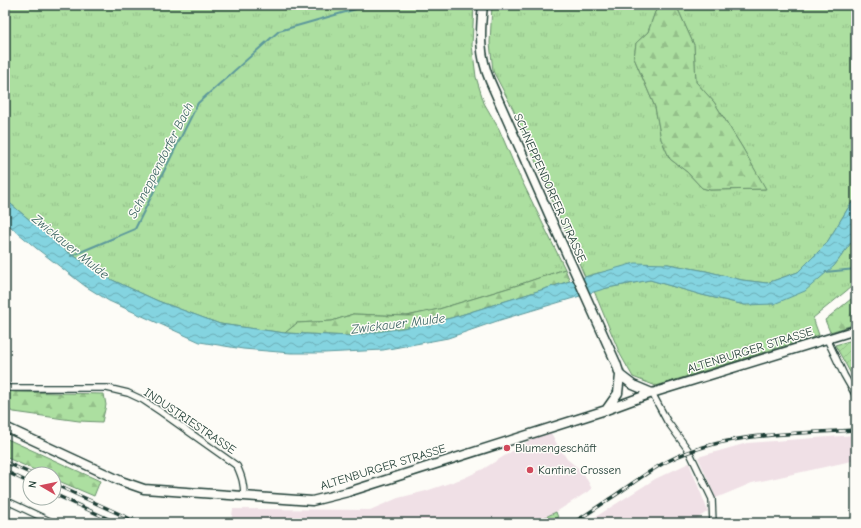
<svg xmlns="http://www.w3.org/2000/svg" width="861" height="528" viewBox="0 0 861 528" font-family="'Comic Neue',sans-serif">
<defs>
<pattern id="grass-tufts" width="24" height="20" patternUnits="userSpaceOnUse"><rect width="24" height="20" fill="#acdfa0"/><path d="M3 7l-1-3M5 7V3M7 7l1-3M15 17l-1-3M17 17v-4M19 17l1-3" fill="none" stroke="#94c08a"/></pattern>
<pattern id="forest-firs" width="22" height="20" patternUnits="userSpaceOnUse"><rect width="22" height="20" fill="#acdfa0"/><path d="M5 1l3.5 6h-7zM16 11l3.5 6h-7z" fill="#94c08a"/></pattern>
<pattern id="garden-furrows" width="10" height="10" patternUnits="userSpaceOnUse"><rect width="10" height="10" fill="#acdfa0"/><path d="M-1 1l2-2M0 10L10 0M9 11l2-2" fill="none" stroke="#94c08a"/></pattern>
<pattern id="water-waves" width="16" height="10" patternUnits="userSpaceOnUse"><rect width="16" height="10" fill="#84d4e0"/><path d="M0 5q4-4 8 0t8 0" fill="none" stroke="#6badb6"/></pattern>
</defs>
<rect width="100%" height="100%" fill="#fdfcf7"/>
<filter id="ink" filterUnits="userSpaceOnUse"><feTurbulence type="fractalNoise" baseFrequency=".025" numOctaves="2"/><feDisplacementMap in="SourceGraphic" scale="8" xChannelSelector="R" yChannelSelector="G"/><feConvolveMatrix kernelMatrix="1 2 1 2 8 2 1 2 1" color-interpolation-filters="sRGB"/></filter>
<g filter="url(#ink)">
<path fill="#f0e0e6" d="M551,433l6,11 10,15 16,13 9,17 -36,23 -21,11h-304l2,-14 137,1 28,-12 28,-7 38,-13 19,-9 49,-30z
M856,435v25l-104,23 -36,15 -18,-41 49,-14z
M689,463l19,48 -17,12h-105l69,-44z"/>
<path fill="url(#grass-tufts)" stroke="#668e6a" d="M5,5h469l-2,40 4,32 8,26 15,26 18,42 48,98 -47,16 -79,24 -32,7 -54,-2 -21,7 -35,2 -12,10 -65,-9 -62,-23 -50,-23 -43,-28 -60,-51z
M492,5h169l-6,7 -7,20 -12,11 -2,15 21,49 6,32 9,20 17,13 15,16 8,2 55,-1 -23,-42 -28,-45 -18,-20 -2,-37 -18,-40h180v193l-6,7 -24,39 -28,28 -31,11 -25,-3 -36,-9 -38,-7 -70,9 -13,4 -72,-168 -20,-38 -3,-28z
M856,236v47l-43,35 6,17 -163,51 -23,-9 -13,-23 -26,-63 13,-3 43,-8 52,15 43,10 89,-39z"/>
<path fill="url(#forest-firs)" stroke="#668e6a" d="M661,5h15l18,40 2,37 18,20 28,45 24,42 -56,1 -8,-2 -15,-16 -17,-13 -9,-20 -6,-32 -21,-49 2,-15 12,-11 7,-20z
M565,269l5,12 -119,37 -48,10 -53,8 -65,-3 12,-10 35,-2 21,-7 54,2 32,-7 79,-24z
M856,295v29l-26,8 -5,-12z
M5,390l10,2 89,2 2,11 -4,17 -23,-1 -65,-9 -9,-3z
M5,438l95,43 -6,15 -40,-17v-5h-10l-39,-17z
M556,512l4,11h-27z"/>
<path fill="url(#garden-furrows)" stroke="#668e6a" d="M856,339v44l-21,-38z"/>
<path fill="url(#water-waves)" stroke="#5c989b" d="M856,198v38l-22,30 -29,25 -31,13 -29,1 -43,-10 -52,-15 -43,8 -107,32 -52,18 -65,12 -59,3h-33l-48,-4 -43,-7 -91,-41 -24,-15 -49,-38 -31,-26v-23l60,51 43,28 50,23 62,23 65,9 65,3 53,-8 48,-10 119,-37 65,-18 33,1 38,7 36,9 25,3 31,-11 28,-28 24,-39z"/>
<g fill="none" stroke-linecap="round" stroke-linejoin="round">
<path stroke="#5c989b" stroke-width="2" d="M71,256l64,-27 63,-126 81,-72 91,-26
M825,272l31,-3"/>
<defs>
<path id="street" d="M827,339l17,36 12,21
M5,388h102l21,5 15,7 18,12 76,54c5,11 7,18 7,30
M652,393l15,28 22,30 23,48 1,24
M5,500l49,23"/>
<path id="secondary" d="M483,5c-3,27 -4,50 7,76l69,156 57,126 4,12 13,10 19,8
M606,410l12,-17 2,-18
M5,427l116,54 23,8 168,12 36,-9 258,-82 46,-17 204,-63"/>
</defs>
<use href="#street" stroke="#1f3d34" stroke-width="8"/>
<use href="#secondary" stroke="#1f3d34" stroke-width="11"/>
<use href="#street" stroke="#fdfcf7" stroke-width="5.5"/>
<use href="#secondary" stroke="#fdfcf7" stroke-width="8"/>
<defs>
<path id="rail" d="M5,462l27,12
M5,471l25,12
M54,484l85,39
M54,494l63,29
M573,523c13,-8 26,-17 38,-25 20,-13 38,-28 59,-38 57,-28 124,-26 186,-30"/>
</defs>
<use href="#rail" stroke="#1f3d34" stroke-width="3.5"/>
<use href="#rail" stroke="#fdfcf7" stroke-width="2" stroke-dasharray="6" stroke-linecap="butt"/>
</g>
</g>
<g fill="#d1495b" stroke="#fdfcf7" stroke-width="1.5">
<circle cx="507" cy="448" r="4"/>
<circle cx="530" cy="470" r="4"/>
</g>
<g text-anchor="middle" stroke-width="3" stroke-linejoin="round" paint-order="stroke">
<g font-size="12" fill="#1f3d34" stroke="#fdfcf7">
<text transform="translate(550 188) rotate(66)" y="4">SCHNEPPENDORFER STRASSE</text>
<text transform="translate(750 350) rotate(-17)" y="4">ALTENBURGER STRASSE</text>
<text transform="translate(190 421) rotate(34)" y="4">INDUSTRIESTRASSE</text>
<text transform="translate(383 467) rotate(-17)" y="4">ALTENBURGER STRASSE</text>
</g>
<g font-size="12" fill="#1f3d34" stroke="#fdfcf7" text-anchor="start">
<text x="515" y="452">Blumengeschäft</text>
<text x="538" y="474">Kantine Crossen</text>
</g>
<g font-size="13" font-style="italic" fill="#38635f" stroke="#fdfcf7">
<text transform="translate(160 160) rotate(-63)" y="5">Schneppendorfer Bach</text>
<text transform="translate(71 246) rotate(39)" y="5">Zwickauer Mulde</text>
<text transform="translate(398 323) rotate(-7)" y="5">Zwickauer Mulde</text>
</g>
</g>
<rect width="861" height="528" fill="none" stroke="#fdfcf7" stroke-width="20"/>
<rect x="10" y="10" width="841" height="508" fill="none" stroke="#1f3d34" stroke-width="1.5" filter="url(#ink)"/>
<g transform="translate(42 486) rotate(279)"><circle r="19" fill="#fdfcf7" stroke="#a4b0a9"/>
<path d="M0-3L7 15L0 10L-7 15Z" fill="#d1495b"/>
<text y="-6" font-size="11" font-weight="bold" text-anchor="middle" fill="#1f3d34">N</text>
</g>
</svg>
